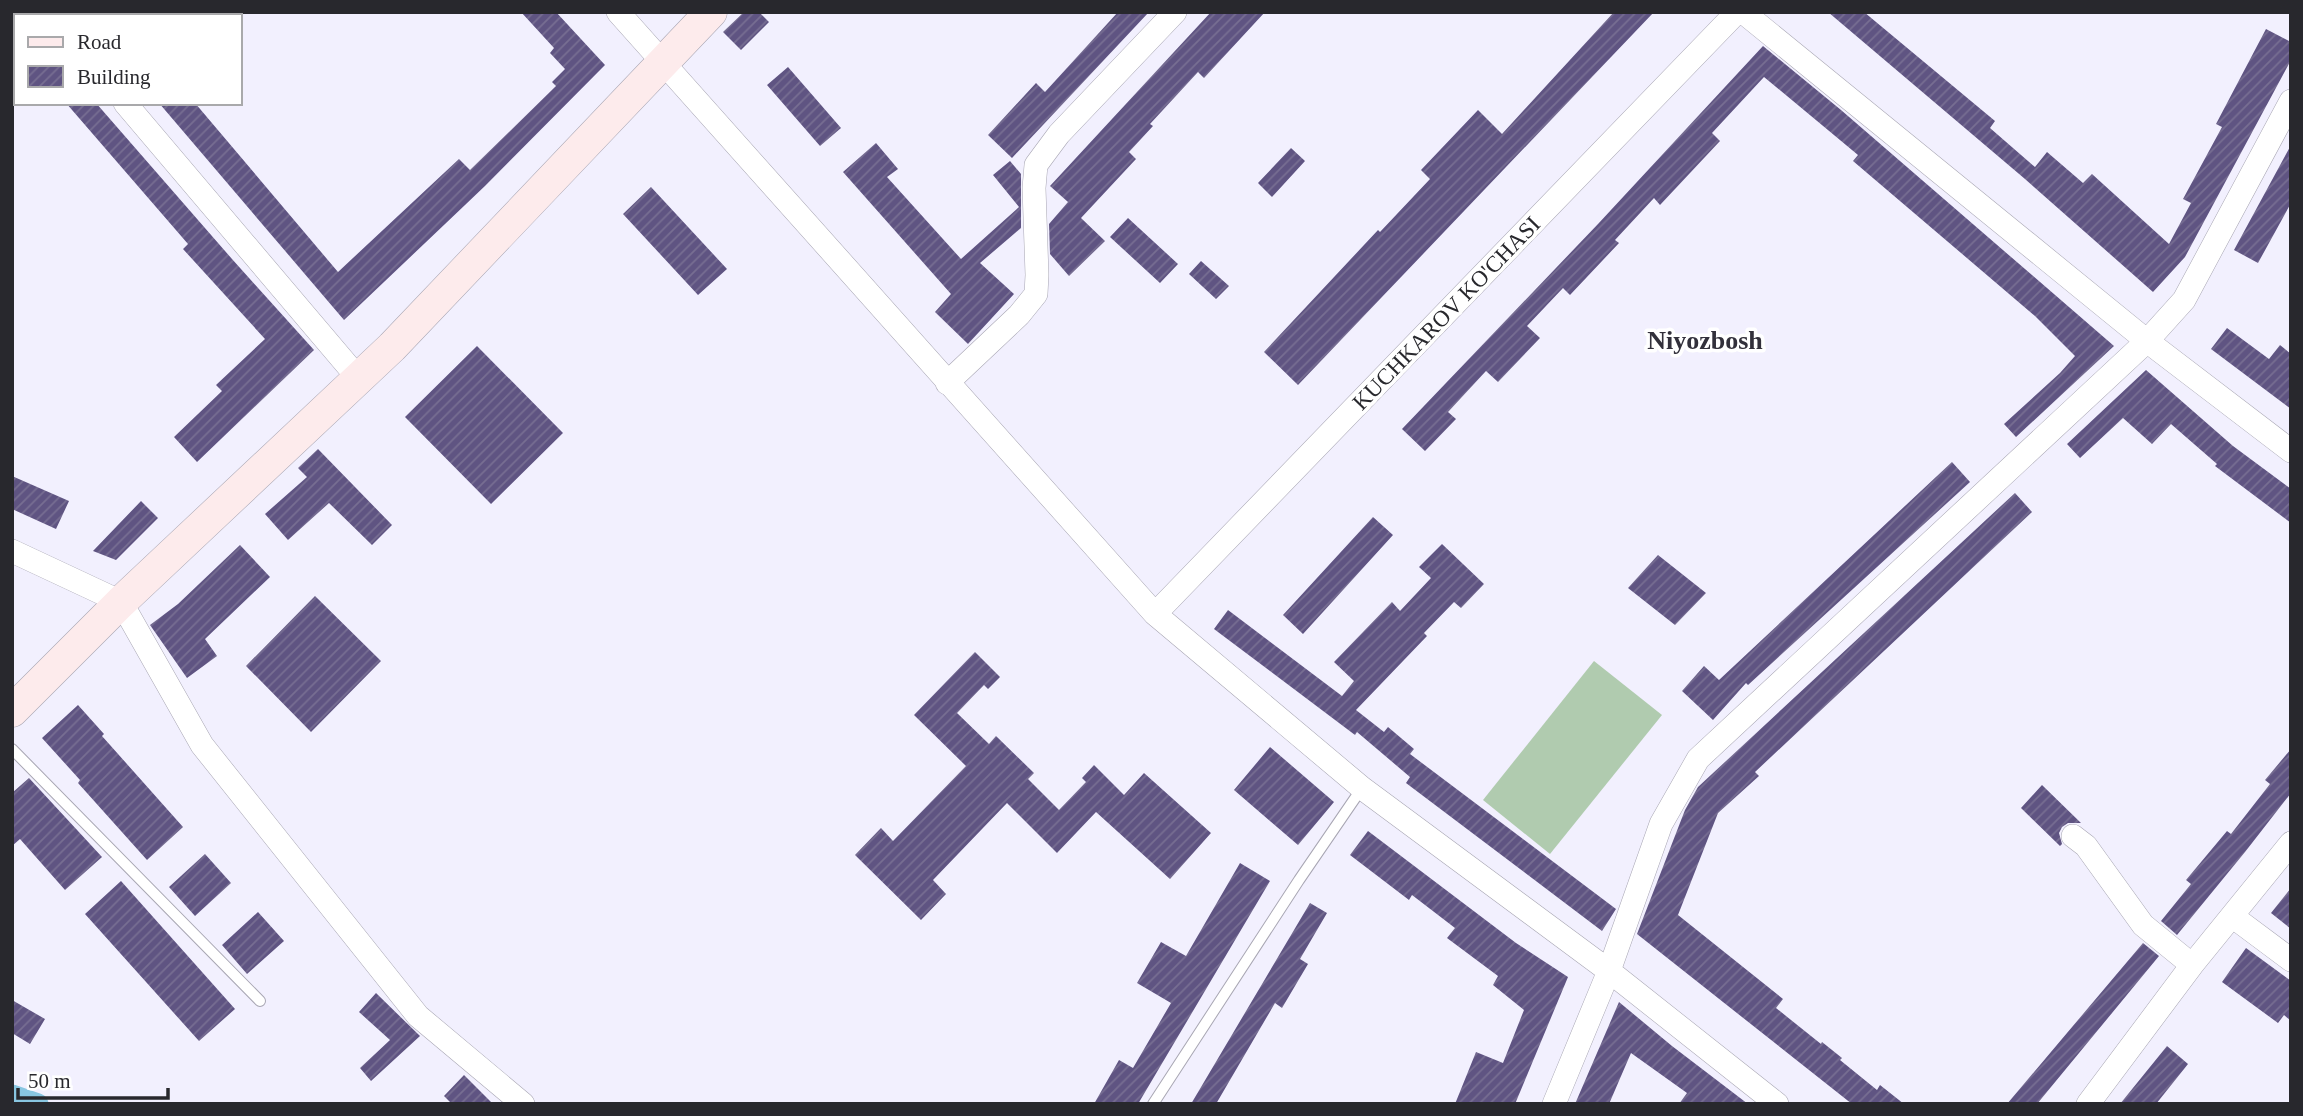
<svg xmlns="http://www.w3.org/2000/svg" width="2303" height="1116" viewBox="0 0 2303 1116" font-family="'Times New Roman',serif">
<defs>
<pattern id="building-hatch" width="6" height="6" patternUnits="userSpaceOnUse" patternTransform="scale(1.75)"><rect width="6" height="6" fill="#5f5482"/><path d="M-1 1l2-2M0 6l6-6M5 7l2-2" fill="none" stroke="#776e92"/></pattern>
</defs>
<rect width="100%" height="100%" fill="#f2f0fe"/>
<path fill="#b0cbaf" d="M1594,661l68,54 -112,139 -67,-54z"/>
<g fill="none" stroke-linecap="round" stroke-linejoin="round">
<path stroke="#89c6e1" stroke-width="21" d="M12,1095l26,9"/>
</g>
<path fill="url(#building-hatch)" d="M521,12h35l49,53 -120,121 -141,134 -185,-217h36l143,169 121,-113 11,11 86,-84 -4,-4 13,-13 -15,-16 4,-5z
M744,12h15l10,10 -28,28 -18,-18z
M1118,12h31l-137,146 -24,-23 48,-52 9,9z
M1211,12h54l-61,66 -6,-6 -48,52 3,2 -24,26 7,7 -55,59 24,23 -36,35 -19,-22 -1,-30 19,-22 -18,-16z
M1614,12h40l-356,373 -34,-33 114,-122 2,2 50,-53 -9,-9 57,-60 24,24z
M1828,12h36l131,109 -5,7 45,39 12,-15 36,31 9,-9 77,70 22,-41 -8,-4 39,-72 -6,-3 50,-95 25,13v18l-106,197 -32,35 -128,-113z
M1763,46l78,64 273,236 -98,91 -12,-13 56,-51 15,-17 -40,-40 -182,-155 5,-6 -94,-78 -52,56 8,8 -60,64 -6,-7 -39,42 4,3 -49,52 -7,-7 -36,38 13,12 -42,44 -12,-11 -38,41 8,7 -31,32 -23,-22 196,-205z
M788,67l53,61 -21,18 -53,-61z
M66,103h30l136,156 82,91 -117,112 -23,-25 48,-46 -6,-6 49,-46 -82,-90 5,-5z
M876,143l22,26 -11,8 74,82 58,-52 -26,-32 17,-14 11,13v54l-41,35 34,31 -46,50 -33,-32 16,-18 -108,-122z
M2291,145v58l-33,60 -24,-13z
M1291,148l14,13 -33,36 -14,-14z
M651,187l76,82 -29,26 -75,-81z
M1128,218l50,46 -18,19 -50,-46z
M1201,261l28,25 -13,13 -27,-25z
M2227,328l42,31 11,-14 11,9v55l-80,-60z
M477,346l86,87 -72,71 -86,-87z
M2146,370l87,76 58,43v34l-76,-57 2,-2 -46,-40 -19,20 -29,-26 -43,40 -13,-14z
M318,449l74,76 -20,20 -43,-42 -41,37 -23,-26 42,-37 -9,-9z
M1952,462l18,20 -222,203 -2,-2 -33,37 -31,-29 22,-25 15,14z
M12,476l57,25 -13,28 -44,-20z
M2015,493l17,19 -277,260 4,4 -41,37 -40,102 105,84 -7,9 45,36 1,-2 20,16 -2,2 37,30 3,-5 24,19h-52l-215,-170 48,-124 13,-23z
M141,501l17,17 -42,42 -23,-9z
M1373,517l20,18 -90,99 -20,-19z
M1442,544l42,40 -23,24 -7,-6 -30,31 3,3 -71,74 28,22 4,-5 26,22 -4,5 206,155 -14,22 -196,-148 4,-6 -53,-45 -2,3 -141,-106 14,-19 114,86 12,-15 -20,-19 58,-60 8,9 31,-33 -12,-11z
M240,545l30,32 -65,62 12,17 -30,22 -37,-53 28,-21z
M1658,555l48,38 -31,32 -47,-37z
M315,596l66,65 -70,71 -65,-66z
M975,652l25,25 -12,12 -4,-4 -27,28 32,31 7,-8 38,37 -6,6 31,31 27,-28 -4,-4 12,-13 30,30 20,-22 67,60 -41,46 -74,-67 -39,41 -50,-50 -74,77 13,14 -25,26 -66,-65 26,-27 12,13 73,-75 -52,-51z
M78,705l26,29 -2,2 81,91 -36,33 -69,-77 2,-3 -38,-42z
M1270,747l64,55 -36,43 -64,-55z
M2291,749v44l-46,59 -68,83 -16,-14 30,-37 -5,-4 41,-49 4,3 39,-50 -5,-4z
M29,778l73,79 -37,33 -45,-51 -8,7v-53z
M2042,785l39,38h-13l-6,4 -3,6 3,11 -2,2 -39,-38z
M1368,831l148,112 52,34 -53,127h-60l21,-52 27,11 21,-53 -31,-25 5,-9 -51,-38 8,-10 -43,-33 -3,5 -59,-45z
M205,854l26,29 -36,33 -26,-29z
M1240,863l30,18 -132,223h-44l25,-44 14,8 38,-65 -34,-20 24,-41 25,14z
M121,881l114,128 -36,32 -114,-127z
M2291,888v41l-20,-16z
M1310,903l17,10 -27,46 8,5 -26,44 -7,-5 -59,101h-25z
M258,912l26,29 -37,33 -25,-29z
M2143,943l16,13 -122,148h-30z
M2246,948l45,33v40l-7,-6 -6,8 -56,-41z
M376,993l44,43 -49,45 -11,-13 30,-28 -31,-28z
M12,1000l33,19 -15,25 -18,-11z
M1619,1002l53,44 76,58h-69l8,-11 -56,-40 -22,51h-34z
M2167,1046l21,18 -32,40h-36z
M464,1075l29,29h-41l-8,-8z"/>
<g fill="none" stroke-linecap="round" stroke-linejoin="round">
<defs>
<path id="service" d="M12,749l248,252
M1153,1104l146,-224 63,-92"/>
<path id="minor" d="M47,12l3,4
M618,12l537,602 207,174 247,183 168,133
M1743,12l404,329 144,110
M125,103l234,276
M947,383l72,-68 17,-21 1,-19 -3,-87 2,-23 23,-31 116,-122
M12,551l109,51 81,143 216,271 105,88
M1155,614l582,-602
M2073,836l13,10 57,79 49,40
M2232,916l59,44
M1554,1104l55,-133 52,-147 37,-65 449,-418 37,-41 107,-199
M2088,1104l104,-139 99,-122"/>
<path id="secondary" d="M12,711l109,-109 271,-255 319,-335"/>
</defs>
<use href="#service" stroke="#a8a6b3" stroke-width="12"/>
<use href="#minor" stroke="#a8a6b3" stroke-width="24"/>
<use href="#secondary" stroke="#a8a6b3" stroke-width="33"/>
<use href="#service" stroke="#fff" stroke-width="10"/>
<use href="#minor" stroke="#fff" stroke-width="23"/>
<use href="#secondary" stroke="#fdebec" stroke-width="32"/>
</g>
<g text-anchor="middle" stroke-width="7" stroke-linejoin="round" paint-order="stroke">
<g font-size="23" fill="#28282d" stroke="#fff">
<text transform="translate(1446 313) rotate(-46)" y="8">KUCHKAROV KO'CHASI</text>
</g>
<g font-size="26" font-weight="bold" fill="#32303b" stroke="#fff">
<text x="1705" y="349">Niyozbosh</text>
</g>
</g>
<rect width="2303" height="1116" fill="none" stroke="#28282d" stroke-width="28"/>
<rect x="14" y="14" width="228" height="91" fill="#ffffff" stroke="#a9a9ab" stroke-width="2"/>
<rect x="28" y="37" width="35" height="10" fill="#fdebec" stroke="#a9a9ab" stroke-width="2"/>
<text x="77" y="49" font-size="21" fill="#28282d">Road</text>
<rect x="28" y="66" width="35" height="21" fill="url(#building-hatch)" stroke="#a9a9ab" stroke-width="2"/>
<text x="77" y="84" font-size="21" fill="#28282d">Building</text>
<path d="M18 1088v10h150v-10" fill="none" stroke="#28282d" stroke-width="3.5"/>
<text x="28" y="1088" font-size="21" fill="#28282d" stroke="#ffffff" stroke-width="5" paint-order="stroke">50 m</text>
</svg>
